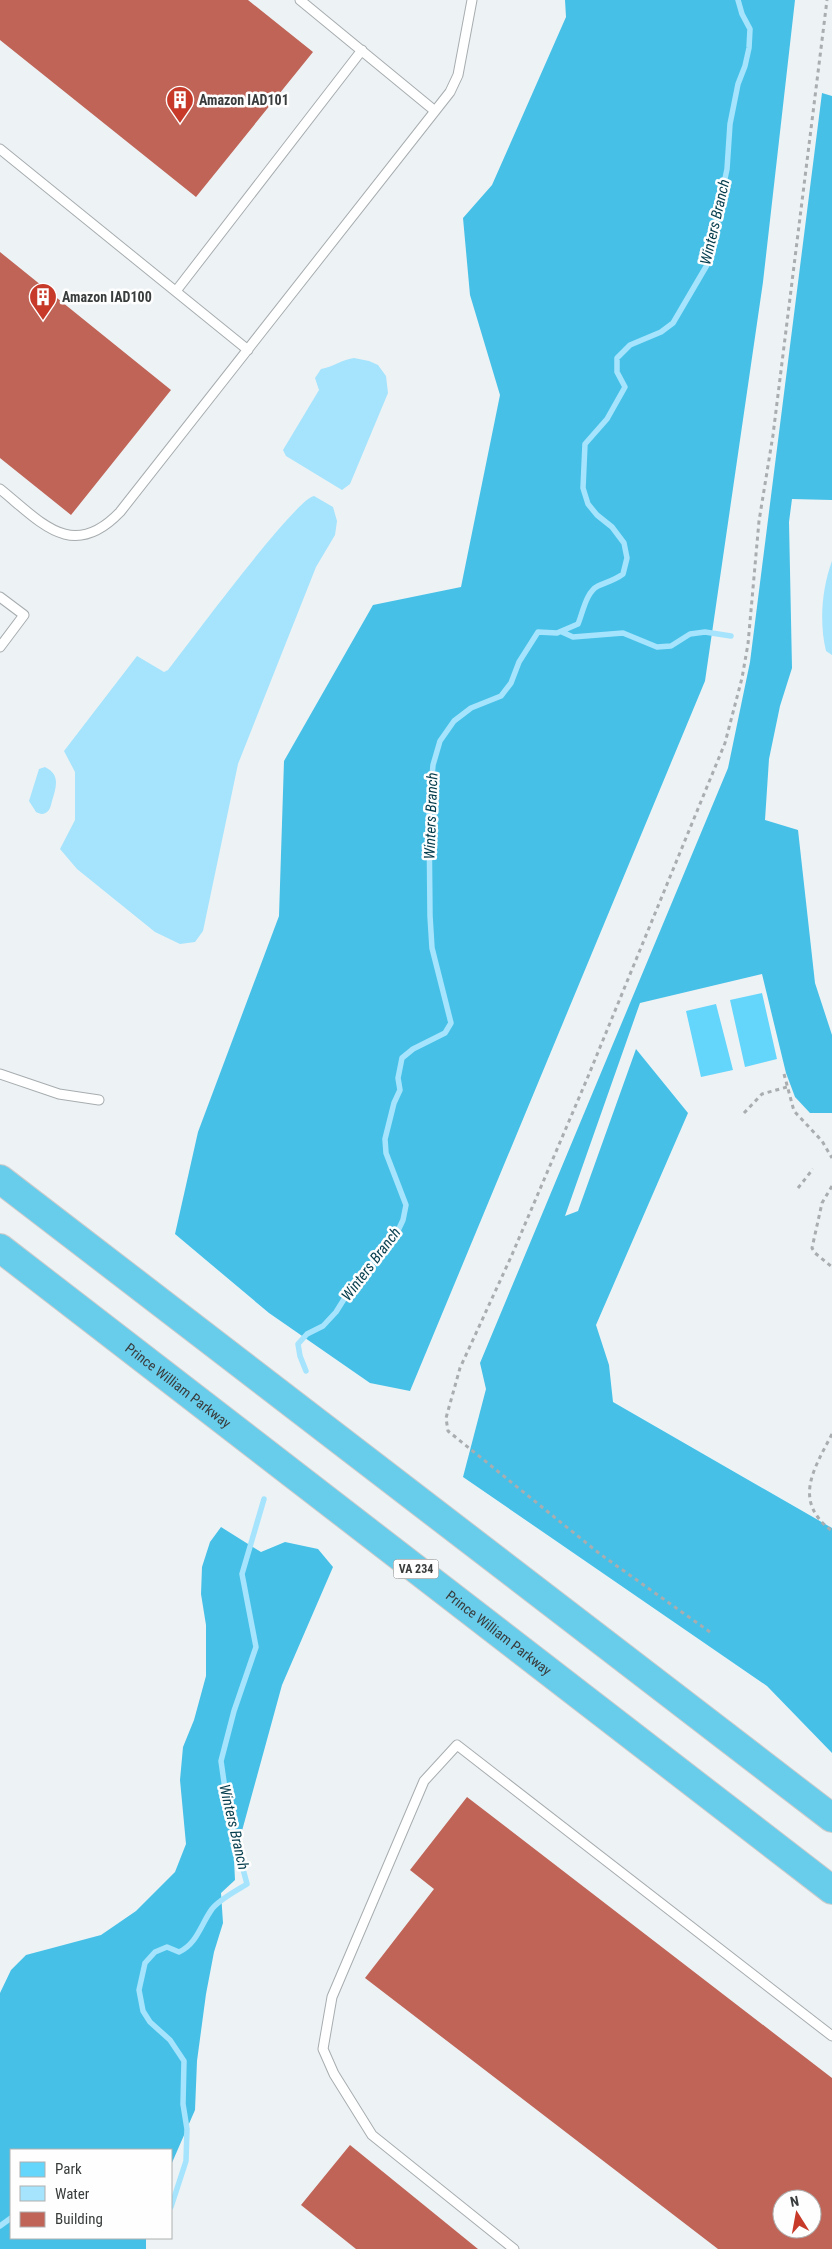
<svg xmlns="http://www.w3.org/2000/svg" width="832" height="2249" viewBox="0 0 832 2249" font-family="'Roboto Condensed',sans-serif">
<rect width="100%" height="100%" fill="#edf2f5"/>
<path fill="#64d5fb" d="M762,993l15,66 -32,8 -15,-67z
M716,1004l17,66 -32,7 -15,-66z"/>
<path fill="#46c0e7" d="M565,0h230l-32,282 -58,399 -295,710 -40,-8 -101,-70 -94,-79 23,-102 81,-216 5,-155 89,-156 88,-18 39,-192 -30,-100 -7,-77 29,-33 74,-168z
M822,93l10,3v404l-40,-1 -3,23 3,146 -12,38 -11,53 -4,61 33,10 17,153 17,52v78h-22l-15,-16 -9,-24 -24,-99 -122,29 -75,213 13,-5 58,-162 52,64 -92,212 13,40 4,37 219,126v225l-65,-67 -304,-209 23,-88 -6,-26 248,-595 22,-106z
M221,1527l40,25 24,-10 33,7 15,18 -51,118 -48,175 1,20 -14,13 2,30 -9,29 -8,42 -9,67 -2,49 -24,55v-15h-160v88h135v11h-146v-256l11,-23 15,-15 75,-20 35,-24 39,-39 11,-28 -6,-64 3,-33 11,-27 12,-44v-51l-5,-31 1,-27 8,-25z"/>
<path fill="#a5e4fc" d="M354,358l15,3 9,4 8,11 2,17 -38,91 -8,6 -56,-34 -3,-6 36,-60 -4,-12 6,-9c12,-2 20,-9 33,-11z
M314,496l19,11 4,14 -2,14 -19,32 -78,197 -35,167 -8,11 -15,2 -25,-12 -78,-63 -17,-20 15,-29v-48l-11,-21 73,-95 27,16 4,-2c19,-24 127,-171 146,-174z
M832,561v94l-6,-4c-7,-29 -4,-63 6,-90z
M45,767c16,8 11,20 7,34 -1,4 -2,9 -5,11 -4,3 -7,2 -11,0l-7,-11 10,-32z"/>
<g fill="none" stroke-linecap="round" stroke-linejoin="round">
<path stroke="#a5e4fc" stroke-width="5.5" d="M562,632l11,5 50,-4 34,14 14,-1 19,-12 15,-2 26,4
M306,1371l-6,-15 -2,-12 9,-10 16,-8 13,-14 20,-32 39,-43 8,-17 3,-15 -20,-52 -1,-14 9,-36 6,-13 -2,-12 4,-20 11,-9 32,-16 6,-10 -19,-75 -2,-32 -1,-105 4,-46 7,-24 14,-20 17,-13 30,-12 10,-13 8,-21 19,-30 19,1 21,-9c5,-12 8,-32 20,-38 9,-4 17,-6 25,-12l4,-16 -3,-15 -12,-16 -15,-12 -9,-11 -5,-16 2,-44 22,-25 18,-32 -8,-15v-14l13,-13 31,-13 12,-9 34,-58 20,-96 3,-45 8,-40 7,-18 4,-18 1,-19 -8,-15 -4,-14
M171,2207l15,-46 1,-32 -4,-25 1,-43 -14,-21 -20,-18 -7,-11 -4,-21 6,-27 10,-11 12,-5 12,5c18,-8 22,-28 33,-43 8,-10 24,-18 35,-25l-18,-67 -8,-56 13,-50 22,-64 -14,-73 22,-75
M0,2226l11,-8"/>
</g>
<path fill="#bf6456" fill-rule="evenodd" d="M0,0h248l65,52 -117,145 -196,-157z
M0,252l171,138 -100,125 -71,-57z
M467,1797l365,281v171h-114l-353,-271 69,-89 -24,-19zM782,2199h30v30h-30z
M350,2145l128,104h-122l-55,-44z"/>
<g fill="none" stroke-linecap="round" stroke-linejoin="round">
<defs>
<path id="service" d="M300,0l135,111
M0,149l248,201
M176,291l186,-241
M0,489c41,33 72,73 120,23l330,-420 8,-17 14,-75
M0,597l24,18 -24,32
M0,1074l59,20 40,6
M514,2249l-142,-114 -38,-61 -11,-25 9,-52 92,-216 33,-36 375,291"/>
<g id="trunk">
<path d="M0,1179l832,639"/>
<path id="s1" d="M0,1248l832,642"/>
</g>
</defs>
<use href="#service" stroke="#a7adaf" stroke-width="11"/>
<use href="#trunk" stroke="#ccc" stroke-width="30"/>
<path stroke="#a9adaf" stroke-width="3" stroke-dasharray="4 4" stroke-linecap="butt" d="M784,1074l10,37 28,30 10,17
M744,1113l18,-19 25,-7
M832,1186l-10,17 -10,45 3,5 17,14
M798,1188l15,-19
M832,1434c-18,35 -40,67 0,97
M710,1632l-110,-78 -152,-123 -2,-13 14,-50 51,-111 76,-178 138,-336 17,-65 6,-34 11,-123 14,-86 54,-435"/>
<use href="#service" stroke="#fff" stroke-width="9"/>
<use href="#trunk" stroke="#68cceb" stroke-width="28"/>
</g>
<defs>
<symbol id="building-pin" viewBox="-11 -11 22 30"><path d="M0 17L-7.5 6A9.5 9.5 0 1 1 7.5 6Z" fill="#c73a2a" stroke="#fefefe"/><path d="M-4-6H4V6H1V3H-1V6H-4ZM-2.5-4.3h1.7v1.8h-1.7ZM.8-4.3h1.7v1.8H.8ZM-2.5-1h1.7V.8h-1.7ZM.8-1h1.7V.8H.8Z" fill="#fff"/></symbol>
</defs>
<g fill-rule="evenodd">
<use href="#building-pin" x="164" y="84" width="32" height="43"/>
<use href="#building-pin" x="27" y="281" width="32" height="43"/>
</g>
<g text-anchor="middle" stroke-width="5" stroke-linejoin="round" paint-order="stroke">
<rect fill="#fefefe" stroke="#747676" stroke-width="1" x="393.5" y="1559.5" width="45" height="19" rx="4"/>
<g font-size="12" font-weight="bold" fill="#393c3c">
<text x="416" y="1573">VA 234</text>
</g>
<g font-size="14" font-weight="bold" fill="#393c3c" stroke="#fefefe" text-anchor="start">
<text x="199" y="105">Amazon IAD101</text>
<text x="62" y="302">Amazon IAD100</text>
</g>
<g font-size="14" fill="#393c3c" stroke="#fefefe">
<text dy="5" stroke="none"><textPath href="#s1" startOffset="225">Prince William Parkway</textPath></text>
<text dy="5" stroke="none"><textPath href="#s1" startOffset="630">Prince William Parkway</textPath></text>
</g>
<g font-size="15" font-style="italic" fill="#053d4d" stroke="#fefefe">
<text transform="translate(715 222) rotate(-77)" y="5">Winters Branch</text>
<text transform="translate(431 816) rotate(-88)" y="5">Winters Branch</text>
<text transform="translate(371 1264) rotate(-53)" y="5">Winters Branch</text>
<text transform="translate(234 1827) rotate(77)" y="5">Winters Branch</text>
</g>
</g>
<rect x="10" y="2149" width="162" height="90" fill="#fefefe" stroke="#afb0b0"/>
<rect x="20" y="2162" width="25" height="15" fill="#64d5fb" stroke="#afb0b0"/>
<text x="55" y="2174" font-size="15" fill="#393c3c">Park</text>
<rect x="20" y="2186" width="25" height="15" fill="#a5e4fc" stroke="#afb0b0"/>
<text x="55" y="2199" font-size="15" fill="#393c3c">Water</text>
<rect x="20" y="2212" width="25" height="15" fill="#bf6456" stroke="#afb0b0"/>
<text x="55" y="2224" font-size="15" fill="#393c3c">Building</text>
<g transform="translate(797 2214) rotate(349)"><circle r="24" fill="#fefefe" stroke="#afb0b0"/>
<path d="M0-4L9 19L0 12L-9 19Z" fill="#c73a2a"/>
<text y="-8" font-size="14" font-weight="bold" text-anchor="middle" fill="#393c3c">N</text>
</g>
</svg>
